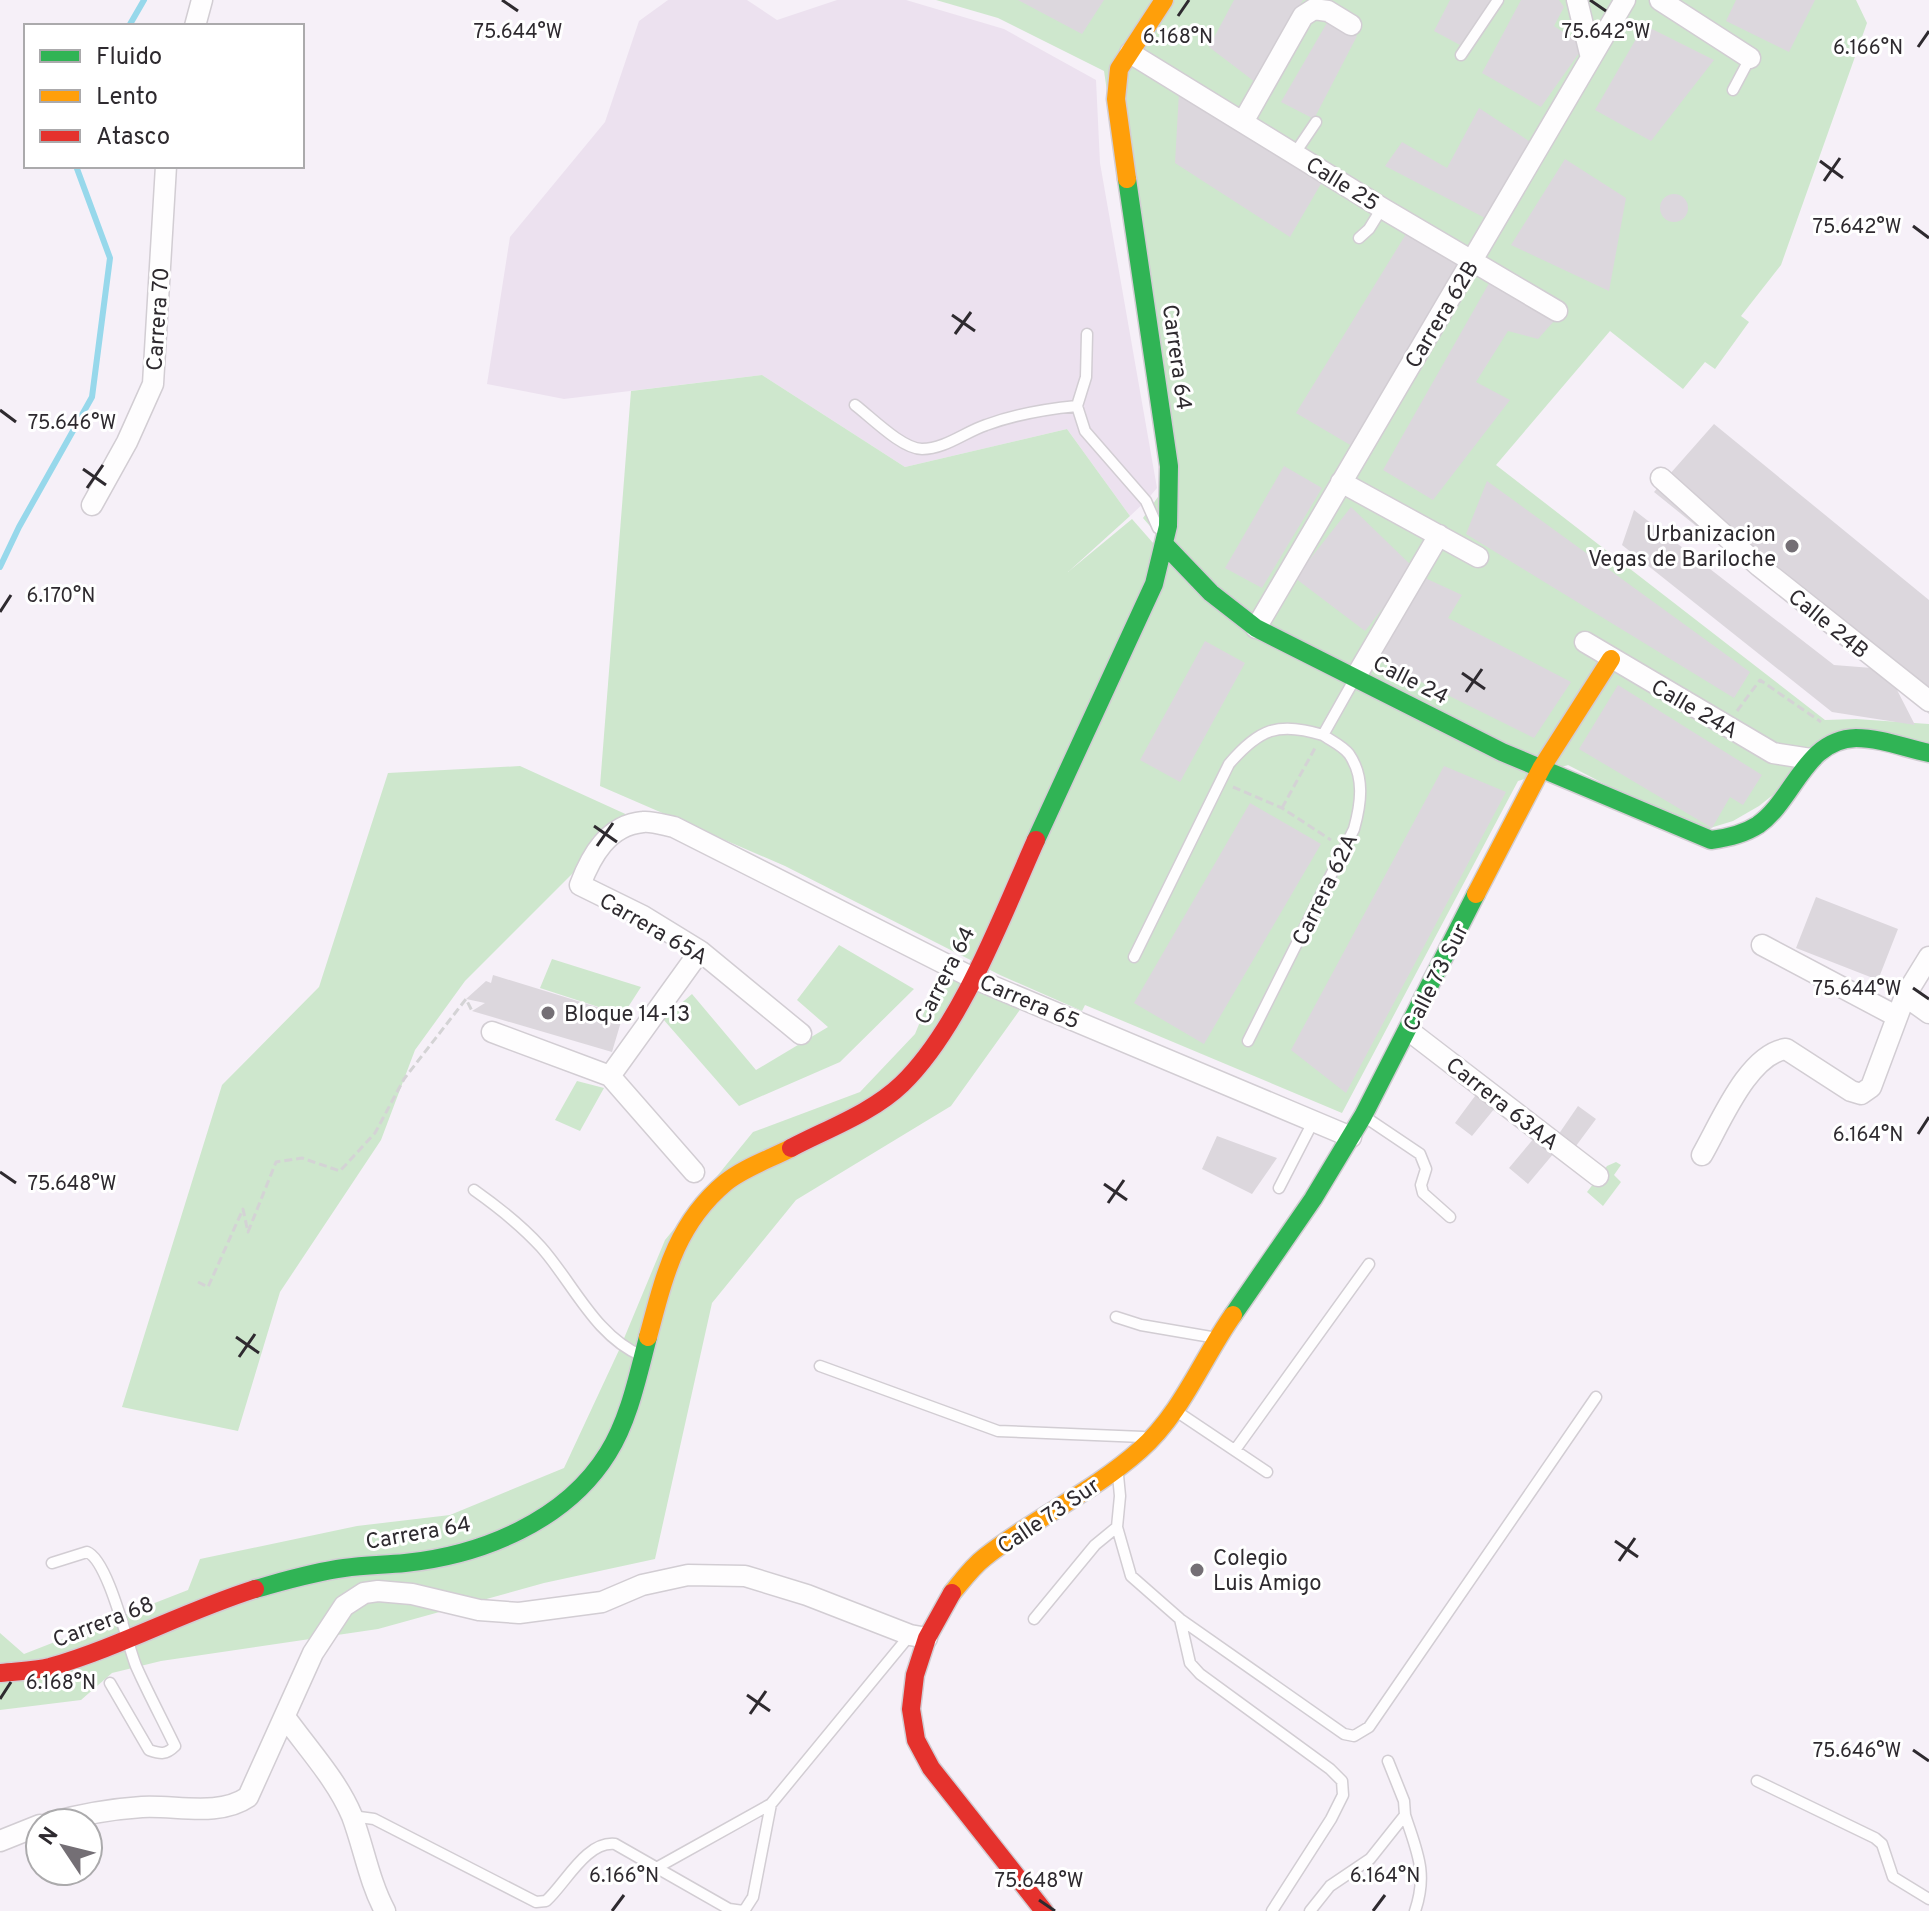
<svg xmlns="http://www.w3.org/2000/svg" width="1929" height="1911" viewBox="0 0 1929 1911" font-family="Overpass,sans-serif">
<rect width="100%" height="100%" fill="#f6f0f8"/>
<path fill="#ece1ef" d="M668,0h79l30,20 60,-20h69l98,29 92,51 4,83 57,325 -11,13 -16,15 -63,-87 -162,38 -143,-92 -198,24 -77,-15 23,-147 95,-115 34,-101z"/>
<path fill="#cee7cd" d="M936,0h920l11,23 -86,242 -40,51 8,6 -34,47 -10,-7 -22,27 -73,-58 -114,134 329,255 31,-1 73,5v26l-80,-16 -90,72 -26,15 -36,11 -129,-67 -50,16 -176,332 -257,-108 -3,6 -82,-36 -215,-109 -185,-80 31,-395 131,-16 143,92 162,-38 63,87 -62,56 64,-53 29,33 27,18 -45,-52 22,-31 -61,-416 -106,-53z
M520,766l112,51 -39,20 -8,24 -120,120 -50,69 -34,90 -101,152 -42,139 -116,-24 100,-322 97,-98 69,-214z
M839,945l75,44 -74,73 -101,44 -76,-87 29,-25 64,76 72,-43 -31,-27z
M948,954l84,39 -81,113 -155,94 -84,103 -57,256 -111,24 -166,46 -217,32 -49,12 -31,27 -81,10v-77l24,21 164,-64 12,-31 157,-33 93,-11 114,-47 56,-120 45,-108 88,-108 107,-40 55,-58z
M552,959l89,28 -18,28 -83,-27z
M577,1081l27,7 -24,43 -25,-11z
M1616,1162l5,3 -7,10 7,7 -18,24 -16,-14 20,-26z"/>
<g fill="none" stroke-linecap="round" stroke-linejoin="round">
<path stroke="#97d8eb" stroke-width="6" d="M129,26l15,-26
M0,567l19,-40 73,-130 18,-139 -34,-92"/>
</g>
<path fill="#dcd7dd" d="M1018,0h86l-22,34z
M1234,0h69l-48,82 -46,-35z
M1450,0h41l-31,45 -26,-14z
M1521,0h38l5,7 -10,19 30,20 -43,61 -59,-34z
M1736,0h79l-26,52 -63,-31z
M1328,21l29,15 -43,83 -33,-17z
M1644,25l70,35 -63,81 -56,-31z
M1179,92l143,90 -32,55 -115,-74z
M1479,108l56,37 -48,74 -102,-53 17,-24 45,26z
M1565,159l61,39 -17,93 -98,-46z
M1660 208a14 14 0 1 1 28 0a14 14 0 1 1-28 0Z
M1406,234l58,32 -107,183 -61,-36z
M1492,278l62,43 -16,18 -30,-8 -32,51 34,18 -77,100 -50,-30z
M1714,424l215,176v114l-34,-28 20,39 -83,-13 -210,-167 12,-35 200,155 38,3 -218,-176z
M1284,466l38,22 -60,100 -37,-20z
M1487,481l263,191 -16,26 -268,-164z
M1351,507l63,61 -49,63 -70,-53z
M1425,578l37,17 -14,23 123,64 -37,56 -161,-80z
M1205,641l40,22 -65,119 -40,-22z
M1618,685l144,90 -19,30 -13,-8 -18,31 -133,-79z
M1444,766l62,26 -160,301 -55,-43z
M1250,803l71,41 -117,200 -70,-41z
M1816,897l82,32 -20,51 -82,-32z
M493,975l130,40 -11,37 -140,-41 13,-8 -19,-4 20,-18 5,2z
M1478,1092l17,16 -23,28 -17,-13z
M1578,1106l18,13 -23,31 -17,-12z
M1217,1136l60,22 -25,36 -50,-25z
M1535,1137l19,16 -26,31 -19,-16z"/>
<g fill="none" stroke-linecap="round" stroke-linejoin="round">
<defs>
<path id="lane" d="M1461,55l37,-55
M1733,90l17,-32
M1295,153l21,-31
M1359,238l10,-9 13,-21
M1087,334l-1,43 -9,29 8,25 61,70 12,27
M855,405c16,12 47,44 67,44 23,0 43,-17 64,-24 30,-11 60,-16 91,-19
M1134,957l95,-193c30,-35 49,-43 94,-29
M1248,1041l106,-212c7,-25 11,-52 -5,-75 -6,-8 -19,-14 -26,-19l31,-55
M1365,1117l55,37 6,15 -5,16 2,8 27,24
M1279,1188l35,-68
M474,1190c24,17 47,35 67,57 32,36 54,89 101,109
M1116,1317l25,8 70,12
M820,1366l178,65 145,6
M1176,1411l91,61
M1235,1450l134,-186
M1118,1475l2,21 -3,31 14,49 49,43 164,115 10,2 15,-9 227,-330
M52,1563l35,-11c21,8 40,91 49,114 12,27 26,53 39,80 -9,9 -14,8 -26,4l-39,-67
M1034,1619l61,-74 22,-18
M1180,1619l10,44 10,11 130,95 12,12 1,14 -12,24 -59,92
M1757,1781l118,57 7,6 11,33 36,22
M1405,1815c12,37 23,58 10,96
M352,1816l22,3 162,83 10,-1c20,-18 40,-60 69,-57l114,65 14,2
M658,1867l113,-63 139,-169
M744,1911l9,-14 18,-93
M1310,1911l20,-25 40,-27 35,-44 -1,-14 -16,-40"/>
<path id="street" d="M1577,0l14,58
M1660,0l90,58
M195,26l7,-26
M1130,53l252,155 175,103
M1243,122l60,-106 11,-7 14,2 23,14
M1661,478l98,88 170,135
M1341,482l137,75
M92,505l35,-63 26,-58 13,-218
M1256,628l369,-628
M1585,642l188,111 38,6
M1355,678l84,-143
M1762,945l134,71
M1905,996l24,17
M1408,1030l190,146
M492,1032l118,44 84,96
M801,1034l-101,-83 -57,-35 -63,-31c11,-29 28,-60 63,-63 9,-1 21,3 31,5l299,151 378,159
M610,1076l90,-125
M1702,1155c18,-31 46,-101 84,-106l65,42 10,3 10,-7 34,-91 24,-39
M285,1717c23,32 52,63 67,99 12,32 17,65 33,95
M49,1823c30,-8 62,-14 93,-16 34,-2 77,10 106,-10l65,-144 31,-47 20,-13 14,-2 34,3 67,16 40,3 83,-11 40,-17 46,-10 57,1 62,19 103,40 17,3
M0,1841l40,-16"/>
<path id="fast" d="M1166,546l45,47 45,35 246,124 209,88c16,-2 33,-6 47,-15 36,-25 47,-86 98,-87 25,0 49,10 73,15
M1036,840l118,-256 14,-58 1,-60 -42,-287
M1233,1315l80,-116 50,-83 113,-222
M255,1589c29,-8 58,-17 89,-21 20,-3 41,-3 61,-5 77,-8 161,-42 203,-110 21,-33 30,-78 40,-116"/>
<path id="slow" d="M1127,179l-11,-80 3,-30 45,-69
M1476,894l66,-127 69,-108
M648,1337c16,-59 27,-112 77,-154 18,-15 45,-24 66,-35
M952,1593c10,-12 20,-26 33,-36 49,-39 108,-65 155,-107 42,-37 62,-91 93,-135"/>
<path id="jam" d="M791,1148c36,-19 81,-35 111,-64 59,-57 100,-168 134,-244
M952,1593l-25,45 -12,37 -4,34 5,31 15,28 113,143
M0,1673c16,-2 34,-2 50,-6 70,-20 135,-56 205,-78"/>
</defs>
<use href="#lane" stroke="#d2cdd3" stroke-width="13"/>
<use href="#street" stroke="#d2cdd3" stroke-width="23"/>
<use href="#fast" stroke="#d2cdd3" stroke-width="21"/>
<use href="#slow" stroke="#d2cdd3" stroke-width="21"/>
<use href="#jam" stroke="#d2cdd3" stroke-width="21"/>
<path stroke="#d4d3d5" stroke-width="3" stroke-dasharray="8 4" stroke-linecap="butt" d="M1737,711l23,-31 61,42
M1233,787l49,21 49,32
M1282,808l33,-60
M198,1282l10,5 35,-78 5,23 28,-70 26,-4 38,13 35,-38 29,-54 62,-80 6,12"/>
<use href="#lane" stroke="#fefdfe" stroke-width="10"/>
<use href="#street" stroke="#fefdfe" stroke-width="20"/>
<use href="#fast" stroke="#30b455" stroke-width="18"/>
<use href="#slow" stroke="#ff9f0a" stroke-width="18"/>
<use href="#jam" stroke="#e5322d" stroke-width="18"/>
</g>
<path fill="none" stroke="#2e2a2f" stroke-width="3" d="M502,0l16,11M1590,0l16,11M1178,16l11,-16M1918,47l11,-16M1820,161l23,17M1824,181l16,-23M1913,226l16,12M952,315l23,16M955,334l16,-22M0,410l16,12M83,469l23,16M87,488l16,-23M0,612l11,-17M1462,673l23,16M1466,692l16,-23M594,826l23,16M597,846l16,-23M1913,988l16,11M1918,1134l11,-17M0,1172l16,11M1104,1184l23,16M1108,1203l16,-23M236,1337l23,16M239,1357l16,-23M1615,1541l23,16M1619,1561l16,-23M747,1695l23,16M0,1699l11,-17M750,1714l16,-23M1913,1750l16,11M1039,1900l16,11M612,1911l12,-16M1373,1911l12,-16"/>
<g fill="#746f75" stroke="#fff" stroke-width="3">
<circle cx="1792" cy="546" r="8"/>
<circle cx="548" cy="1013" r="8"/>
<circle cx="1197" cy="1570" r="8"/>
</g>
<g text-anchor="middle" stroke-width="6" stroke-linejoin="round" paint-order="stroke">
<g font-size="22" fill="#2e2a2f" stroke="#fff">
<text transform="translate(1343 183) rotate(32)" y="8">Calle 25</text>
<text transform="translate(1441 314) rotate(-59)" y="8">Carrera 62B</text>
<text transform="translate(157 319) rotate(-86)" y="8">Carrera 70</text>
<text transform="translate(1178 357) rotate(82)" y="8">Carrera 64</text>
<text transform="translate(1829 623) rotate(39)" y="8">Calle 24B</text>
<text transform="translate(1411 679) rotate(27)" y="8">Calle 24</text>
<text transform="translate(1695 708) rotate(30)" y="8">Calle 24A</text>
<text transform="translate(1324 889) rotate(-64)" y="8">Carrera 62A</text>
<text transform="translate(654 928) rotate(30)" y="8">Carrera 65A</text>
<text transform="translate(944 975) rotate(-63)" y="8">Carrera 64</text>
<text transform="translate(1435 977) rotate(-63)" y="8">Calle 73 Sur</text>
<text transform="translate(1030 1001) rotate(23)" y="8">Carrera 65</text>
<text transform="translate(1503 1103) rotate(38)" y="8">Carrera 63AA</text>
<text transform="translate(1048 1515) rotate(-34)" y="8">Calle 73 Sur</text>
<text transform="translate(418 1532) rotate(-10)" y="8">Carrera 64</text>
<text transform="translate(103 1621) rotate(-21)" y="8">Carrera 68</text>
</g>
<g font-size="22" fill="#2e2a2f" stroke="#fff" text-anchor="start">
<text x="1776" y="541" text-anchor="end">Urbanizacion<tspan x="1776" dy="25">Vegas de Bariloche</tspan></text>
<text x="564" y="1021">Bloque 14-13</text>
<text x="1213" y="1565">Colegio<tspan x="1213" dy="25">Luis Amigo</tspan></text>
</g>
</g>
<g font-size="20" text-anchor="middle" fill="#2e2a2f" stroke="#fff" stroke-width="6" stroke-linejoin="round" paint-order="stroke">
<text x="1606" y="38">75.642°W</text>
<text x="518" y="38">75.644°W</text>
<text x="1178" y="43">6.168°N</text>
<text x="1868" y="54">6.166°N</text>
<text x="1857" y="233">75.642°W</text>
<text x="72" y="429">75.646°W</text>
<text x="61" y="602">6.170°N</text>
<text x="1857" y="995">75.644°W</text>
<text x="1868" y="1141">6.164°N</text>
<text x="72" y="1190">75.648°W</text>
<text x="61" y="1689">6.168°N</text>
<text x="1857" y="1757">75.646°W</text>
<text x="624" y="1882">6.166°N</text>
<text x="1385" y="1882">6.164°N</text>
<text x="1039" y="1887">75.648°W</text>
</g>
<rect x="24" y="24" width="280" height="144" fill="#ffffff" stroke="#abaaac" stroke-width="2"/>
<rect x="40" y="50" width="40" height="12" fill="#30b455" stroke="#abaaac" stroke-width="2"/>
<text x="96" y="64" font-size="24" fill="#2e2a2f">Fluido</text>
<rect x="40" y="90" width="40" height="12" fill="#ff9f0a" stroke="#abaaac" stroke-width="2"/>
<text x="96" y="104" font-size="24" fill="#2e2a2f">Lento</text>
<rect x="40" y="130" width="40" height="12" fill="#e5322d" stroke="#abaaac" stroke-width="2"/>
<text x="96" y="144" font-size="24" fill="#2e2a2f">Atasco</text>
<g transform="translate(64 1847) rotate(305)"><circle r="38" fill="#ffffff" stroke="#abaaac" stroke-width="2"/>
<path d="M0-6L14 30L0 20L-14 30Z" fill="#746f75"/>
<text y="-12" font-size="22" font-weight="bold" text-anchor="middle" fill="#2e2a2f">N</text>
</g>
</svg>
